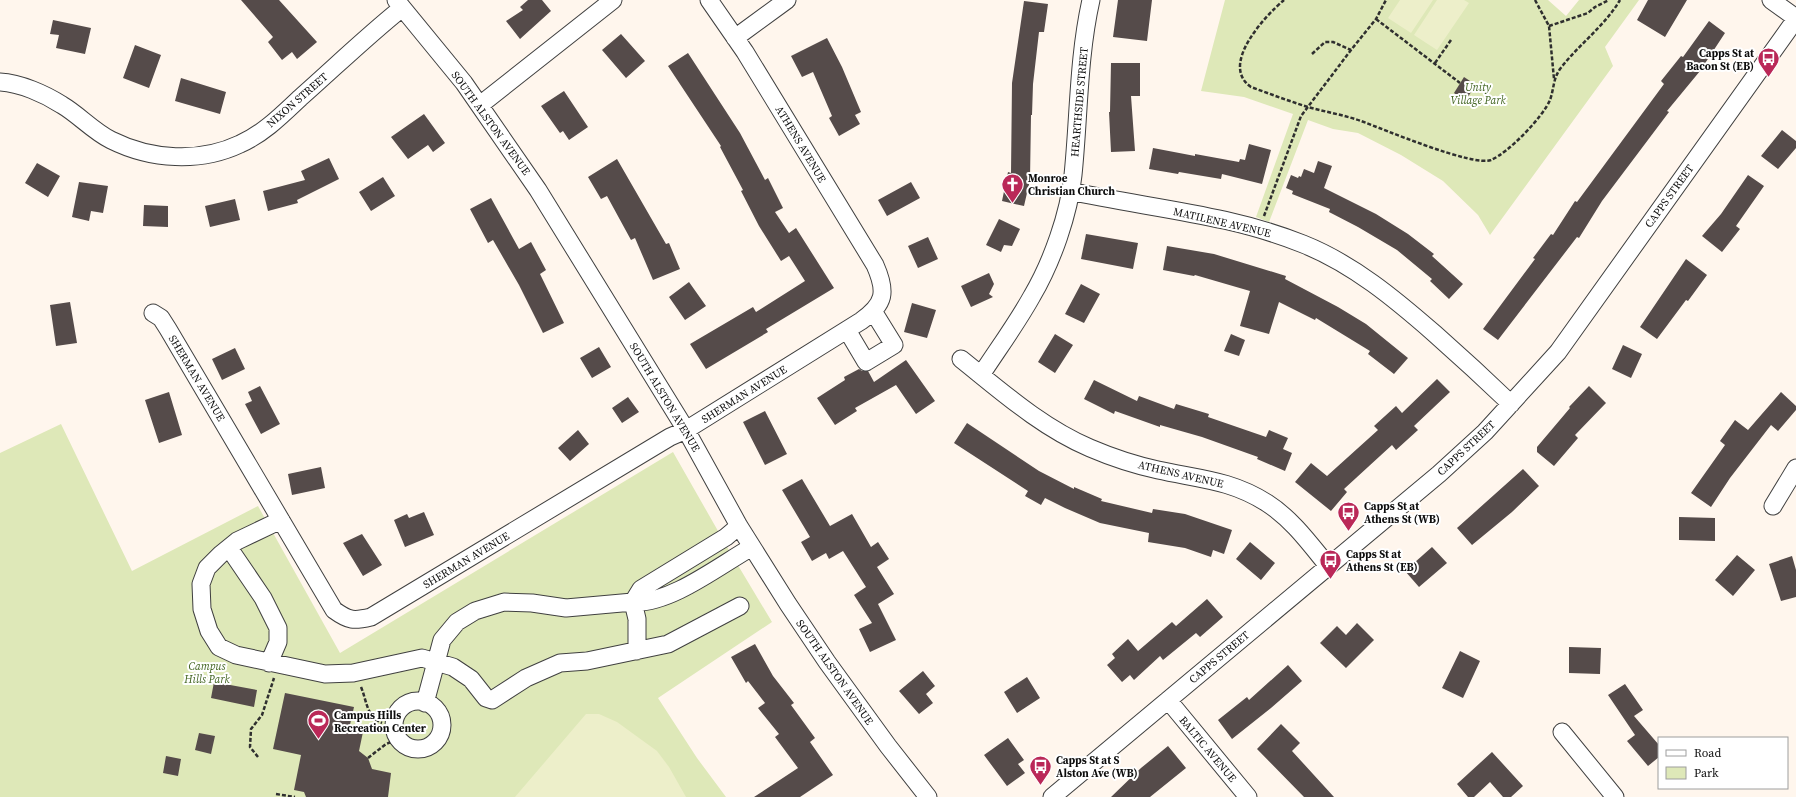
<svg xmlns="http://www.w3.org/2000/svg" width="1796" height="797" viewBox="0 0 1796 797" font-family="'Source Serif 4',serif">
<rect width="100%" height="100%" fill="#fff6ed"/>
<path fill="#dee8b8" d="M1225,0h323l18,16 13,-16h60l-34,47 8,19 -123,169 -12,-20 -35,-34 -42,-26 -43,-22 -25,-4 -25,-9 -39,102 -13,-5 37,-103 -49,-17 -43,-6z
M61,424l71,147 126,-65 82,147 333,-201 57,100 42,70 -114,76 39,60 29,39h-726v-344z"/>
<path fill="#edefca" d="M1400,0h33l-22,33 -23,-15z
M1437,0h27l5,3 -32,47 -23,-15z
M586,714h13l18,8 40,29 12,16 17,30h-171z"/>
<path fill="#554b4a" d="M241,0h38l38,42 -20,17 -5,-7 -10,8 -14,-18 5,-5z
M528,0h14l9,11 -31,28 -14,-18 17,-11 -3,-3z
M1118,0h34l-5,41 -34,-4z
M1648,0h39l-22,37 -28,-17z
M1024,1l24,3 -4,28h-5l-6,52 -1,31h-1l-1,65 -6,26 -22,-5 6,-29 3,1 1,-90z
M53,20l38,8 -6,26 -29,-6 3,-13 -9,-1z
M1709,21l16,12 -25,38 -33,40 2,1 -67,89 -23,37 -2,-1 -79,103 -15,-11 52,-70 -2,-1 18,-24 2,1 22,-34 2,1 87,-118 -3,-3 20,-25 2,1z
M621,34l24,27 -19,17 -24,-28z
M827,38l15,29 19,45 -6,3 5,9 -21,12 -10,-18 3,-2 -19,-44 -11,5 -11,-21z
M135,45l26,10 -12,33 -26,-10z
M688,53l52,80 25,47 3,-2 15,30 -8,4 14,21 7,-5 38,60 -68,41 2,3 -62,37 -16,-25 63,-37 3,5 49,-31 -16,-25 -8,5 -22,-35 -18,-35 2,-1 -23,-43 1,-1 -53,-80z
M1111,63h29v33h-9l4,55 -24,1 -2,-40h1z
M1464,77l12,8 -11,16 -11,-8z
M181,78l45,14 -6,22 -45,-13z
M564,91l24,36 -19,13 -6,-9 -3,2 -19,-27z
M424,114l21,29 -12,9 -5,-7 -20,14 -17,-22z
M1782,130l14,11v7l-18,21 -17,-13z
M1249,144l22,6 -9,34 -40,-10 -1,5 -42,-7 -1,2 -29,-5 4,-21 42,8v-2l44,8 1,-3 5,1z
M329,158l10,21 -42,21 1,3 -30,8 -5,-20 42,-11 -4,-9z
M617,159l49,85 3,-1 11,26 -27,11 -18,-42 -4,2 -24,-44 -6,3 -13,-22z
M1318,161l14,5 -8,22 52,26 32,20 26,20 -2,2 31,28 -14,15 -19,-18 2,-2 -35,-29 -39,-23 -29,-15 1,-3 -38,-15 1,-3 -7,-3 5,-13 7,3 1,-2 2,1 3,-8 10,4z
M37,163l23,13 -12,21 -23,-14z
M1748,175l16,11 -28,40 4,3 -18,23 -20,-16 19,-22z
M383,177l12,19 -24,15 -12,-19z
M79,182l29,4 -5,27 -12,-2 -2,10 -17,-4z
M911,182l9,16 -33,18 -9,-16z
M491,198l28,51 12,-7 15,28 -6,4 24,49 -21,10 -24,-48 -26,-45 -5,3 -18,-34z
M235,199l5,21 -30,7 -5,-21z
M144,205l24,1v21l-25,-1z
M999,219l21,10 -8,17 -8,-1 -3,7 -15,-7z
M1086,234l52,9 -5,26 -52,-10z
M928,237l10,22 -20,9 -10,-22z
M1167,246l47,8 72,22 -1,3 53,28 28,17 42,34 -14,16 -26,-20 2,-3 -54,-33 -1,2 -36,-18 -10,32 -29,-8 10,-35 -55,-16 -1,1 -31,-6z
M1686,259l21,16 -19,26 -2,-1 -29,39 -17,-12z
M989,273l5,11 -5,10 4,3 -22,10 -10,-21z
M689,282l17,24 -21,14 -16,-23z
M1081,284l19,10 -16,29 -19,-9z
M70,302l7,41 -21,3 -6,-41z
M912,303l24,7 -9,28 -23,-6z
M1055,334l18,11 -18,28 -17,-11z
M1231,334l14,6 -6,16 -15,-5z
M1623,345l19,9 -11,24 -19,-9z
M599,347l12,20 -19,11 -12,-20z
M235,348l10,21 -23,11 -10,-21z
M906,360l29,41 -19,13 -20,-29 -41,23 2,3 -22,14 -18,-27 28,-18 -1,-3 15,-8 3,2h6l6,11z
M1437,379l13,13 -36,34 4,4 -22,20 -4,-5 -48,44 3,3 -16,19 -36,-29 16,-19 16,13 51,-46 -4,-4 22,-20 6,7z
M1094,380l43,21 2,-5 35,13 2,-5 33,10 -1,3 58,20 3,-7 19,8 -5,11 9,4 -7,18 -28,-12 1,-2 -56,-20 -42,-12v2l-45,-16 -1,3 -30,-15z
M260,386l20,38 -19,10 -16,-30 7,-3 -4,-9z
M1589,386l17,17 -31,32 3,3 -24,28 -17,-14v-5l33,-39 -1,-1z
M169,392l13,43 -23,8 -14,-43z
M1781,392l15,14v4l-18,21 -7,-6 -41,53 -19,29 -20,-14 34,-48 -5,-4 15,-21 13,10z
M628,397l11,15 -17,11 -10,-15z
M765,411l22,43 -22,11 -22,-43z
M967,423l72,48 35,18v-2l28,12 -1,2 51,12 1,-4 32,5 47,16 -8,24 -11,-4 -2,7 -26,-9 -37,-6 1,-9 -49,-10 -35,-15 -20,-10 -4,7 -16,-9 3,-5 -74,-48z
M578,430l11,14 -19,17 -12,-13z
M321,467l4,21 -33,7 -4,-21z
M1523,469l16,17 -27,26 -40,33 -15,-17z
M802,479l28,47 22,-12 19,33 7,-5 11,17 -12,8 17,27 -16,10 18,36 -26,12 -11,-23 13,-6 -18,-28 12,-8 -23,-36 -14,8 -3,-6 -14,8 -11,-19 9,-5 -28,-47z
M424,512l10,23 -29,12 -11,-27 13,-6 2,4z
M1679,517l36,1v23l-36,-1z
M362,534l20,31 -19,11 -20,-33z
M1250,542l25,21 -14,17 -25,-21z
M1432,547l15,16 -28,24 -14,-16z
M1737,555l18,15 -22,26 -18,-16z
M1792,556l4,14v27l-15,4 -12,-37z
M1207,599l16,18 -23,20 -4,-4 -33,27 -3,-4 -26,24 -4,-5 -8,7 -15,-17 8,-7 -3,-4 16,-15 10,12 34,-29 4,4z
M1357,623l17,17 -28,28 -26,-25 17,-17 9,9z
M755,644l18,32 21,27 -3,2 24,33 -5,4 23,33 -33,22h-46l44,-29 -23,-31 4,-3 -21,-26 7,-5 -17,-22 -2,2 -15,-26z
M1569,647l32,1 -1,26 -31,-1z
M1460,651l20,10 -17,37 -21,-10z
M1288,665l14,16 -31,27 -39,31 -14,-19 29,-23 2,3z
M923,671l12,15 -9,8 7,9 -14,11 -20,-23z
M1027,677l13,21 -23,15 -13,-21z
M214,682l43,8 -3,17 -43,-9z
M1625,684l18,26 -9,6 25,29v12l-11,9 -21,-25 8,-6 -27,-40z
M285,693l69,14 -5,22 14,3 -4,19 9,7 4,11 19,4 -3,24h-82l-2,-5 -10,-2 7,-35 -28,-6z
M1281,724l19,19 -8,8 42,46h-30l-47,-48z
M199,733l16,3 -4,18 -16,-4z
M1008,738l16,22 -6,4 7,9 -18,13 -23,-31z
M1168,746l18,22 -36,29h-39l30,-29z
M1492,752l31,34 -12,11h-8l-13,-15 -16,15h-6l-11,-13z
M166,756l15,3 -3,17 -15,-3z"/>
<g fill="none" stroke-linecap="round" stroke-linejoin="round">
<defs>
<path id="minor" d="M396,0l68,83 74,107 148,240 53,96 49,78 39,58 61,84 40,51
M1771,0l25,18
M735,38l52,-38
M0,82c20,1 45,12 62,23 17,10 31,26 49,35 40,20 89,23 129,4 23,-10 42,-29 60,-46 34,-30 67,-62 102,-90
M480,105l133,-105
M1070,191c77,17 159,23 233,53 50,20 92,55 132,90 26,23 51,46 76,70
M153,313l8,5 7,11 166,281c15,11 20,11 37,7l299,-180 16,-7 175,-109c24,-17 26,-29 14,-56l-130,-213 -36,-52
M847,330l19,32 28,-17 -21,-34
M961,359c40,32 80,68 129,89 21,9 45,17 68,22 41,9 73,10 109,33 25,16 43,41 61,63
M981,375c17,-26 36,-52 51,-79 20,-34 37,-82 41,-121 6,-58 5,-117 18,-175
M1773,506l23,-38
M281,520l-44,21 -16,13 -14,14 -6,16 1,25 7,22 10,16 17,8 89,19 28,-1 69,-15 31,9 18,12 15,19 6,2 34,-22 34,-15 27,-2 81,-17 72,-38
M229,548l34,50 15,30v14l-9,21
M637,651v-32l-4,-17 8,-13 85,-52 13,-11
M1168,700l80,97
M394 725a24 24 0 1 1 48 0a24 24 0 1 1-48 0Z
M425,703l17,-63 15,-18 18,-11 29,-9 28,1 34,5 67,-6c36,3 87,-37 119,-55
M1562,732l53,65
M1052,797l387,-323 46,-42 73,-80 238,-333"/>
</defs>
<use href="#minor" stroke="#404040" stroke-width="19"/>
<path stroke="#2f2f2f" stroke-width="2.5" stroke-dasharray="4 2" stroke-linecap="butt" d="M1284,0c-19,16 -65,65 -33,87 19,7 38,14 57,20 18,5 36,8 53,14 22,8 112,46 130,39 17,-7 52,-43 59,-60 4,-11 3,-21 10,-31 19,-25 44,-42 60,-69
M1535,0l14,26 5,53
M1376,19l84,64
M1549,26l39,-13 7,-6 14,-7
M1312,54l13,-12h8l18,8
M1435,63l16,-23
M1264,216l37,-100 50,-66 25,-31 10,-19
M361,687c6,14 5,29 21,36
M258,757l-8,-10 1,-18 11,-14 12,-37
M368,758l18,-14 12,-5
M276,794l19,3"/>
<use href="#minor" stroke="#fff" stroke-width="17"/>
</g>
<defs>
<symbol id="bus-pin" viewBox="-11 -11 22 30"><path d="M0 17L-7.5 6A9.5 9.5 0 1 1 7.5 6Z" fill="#ba2858" stroke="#fff"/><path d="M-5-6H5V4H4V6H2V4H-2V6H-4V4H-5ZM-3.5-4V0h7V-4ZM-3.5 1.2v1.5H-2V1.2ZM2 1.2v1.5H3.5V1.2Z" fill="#fff"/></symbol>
<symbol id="church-pin" viewBox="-11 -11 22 30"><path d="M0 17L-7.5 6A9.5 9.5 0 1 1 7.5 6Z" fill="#ba2858" stroke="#fff"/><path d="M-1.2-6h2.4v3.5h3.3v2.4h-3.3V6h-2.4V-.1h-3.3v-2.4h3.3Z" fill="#fff"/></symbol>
<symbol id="stadium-pin" viewBox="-11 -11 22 30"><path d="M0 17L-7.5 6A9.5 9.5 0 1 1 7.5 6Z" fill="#ba2858" stroke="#fff"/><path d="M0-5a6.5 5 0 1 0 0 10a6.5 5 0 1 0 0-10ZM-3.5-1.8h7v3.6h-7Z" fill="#fff"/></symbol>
</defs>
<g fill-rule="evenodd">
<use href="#bus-pin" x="1756" y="46" width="25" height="34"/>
<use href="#church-pin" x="1000" y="172" width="25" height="34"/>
<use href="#bus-pin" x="1336" y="500" width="25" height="34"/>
<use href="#bus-pin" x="1318" y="548" width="25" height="34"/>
<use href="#stadium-pin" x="306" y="708" width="25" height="34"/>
<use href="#bus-pin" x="1028" y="754" width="25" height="34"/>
</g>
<g text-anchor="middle" stroke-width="4" stroke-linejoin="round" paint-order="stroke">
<g font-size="11" font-weight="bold" fill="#0d0d0d" stroke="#fff" text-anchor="start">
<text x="1754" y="57" text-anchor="end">Capps St at<tspan x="1754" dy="13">Bacon St (EB)</tspan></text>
<text x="1028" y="182">Monroe<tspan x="1028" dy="13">Christian Church</tspan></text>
<text x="1364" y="510">Capps St at<tspan x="1364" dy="13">Athens St (WB)</tspan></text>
<text x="1346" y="558">Capps St at<tspan x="1346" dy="13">Athens St (EB)</tspan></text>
<text x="334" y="719">Campus Hills<tspan x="334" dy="13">Recreation Center</tspan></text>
<text x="1056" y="764">Capps St at S<tspan x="1056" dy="13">Alston Ave (WB)</tspan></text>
</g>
<g font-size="11" font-style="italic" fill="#40631f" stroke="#fff">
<text x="1478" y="91">Unity<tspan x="1478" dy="13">Village Park</tspan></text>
<text x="207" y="670">Campus<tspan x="207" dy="13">Hills Park</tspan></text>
</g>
<g font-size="11" fill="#0d0d0d" stroke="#fff">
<text transform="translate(297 100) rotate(-41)" y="4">NIXON STREET</text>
<text transform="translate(1079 102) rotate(-85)" y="4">HEARTHSIDE STREET</text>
<text transform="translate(491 123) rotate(54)" y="4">SOUTH ALSTON AVENUE</text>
<text transform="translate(801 144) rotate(59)" y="4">ATHENS AVENUE</text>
<text transform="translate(1669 196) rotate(-54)" y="4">CAPPS STREET</text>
<text transform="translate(1222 222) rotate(13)" y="4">MATILENE AVENUE</text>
<text transform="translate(197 378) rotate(59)" y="4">SHERMAN AVENUE</text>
<text transform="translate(744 394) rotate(-32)" y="4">SHERMAN AVENUE</text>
<text transform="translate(665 397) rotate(59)" y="4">SOUTH ALSTON AVENUE</text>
<text transform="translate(1466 448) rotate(-43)" y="4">CAPPS STREET</text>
<text transform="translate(1181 474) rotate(13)" y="4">ATHENS AVENUE</text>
<text transform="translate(466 560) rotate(-31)" y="4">SHERMAN AVENUE</text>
<text transform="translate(1219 657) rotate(-40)" y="4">CAPPS STREET</text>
<text transform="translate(835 672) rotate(55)" y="4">SOUTH ALSTON AVENUE</text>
<text transform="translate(1208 749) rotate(50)" y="4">BALTIC AVENUE</text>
</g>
</g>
<rect x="1658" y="737" width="130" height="52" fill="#ffffff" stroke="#9e9e9e"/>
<rect x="1666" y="750" width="20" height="6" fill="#ffffff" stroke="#9e9e9e"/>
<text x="1694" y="757" font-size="12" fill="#0d0d0d">Road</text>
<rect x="1666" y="767" width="20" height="12" fill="#dee8b8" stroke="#9e9e9e"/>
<text x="1694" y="777" font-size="12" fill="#0d0d0d">Park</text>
</svg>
